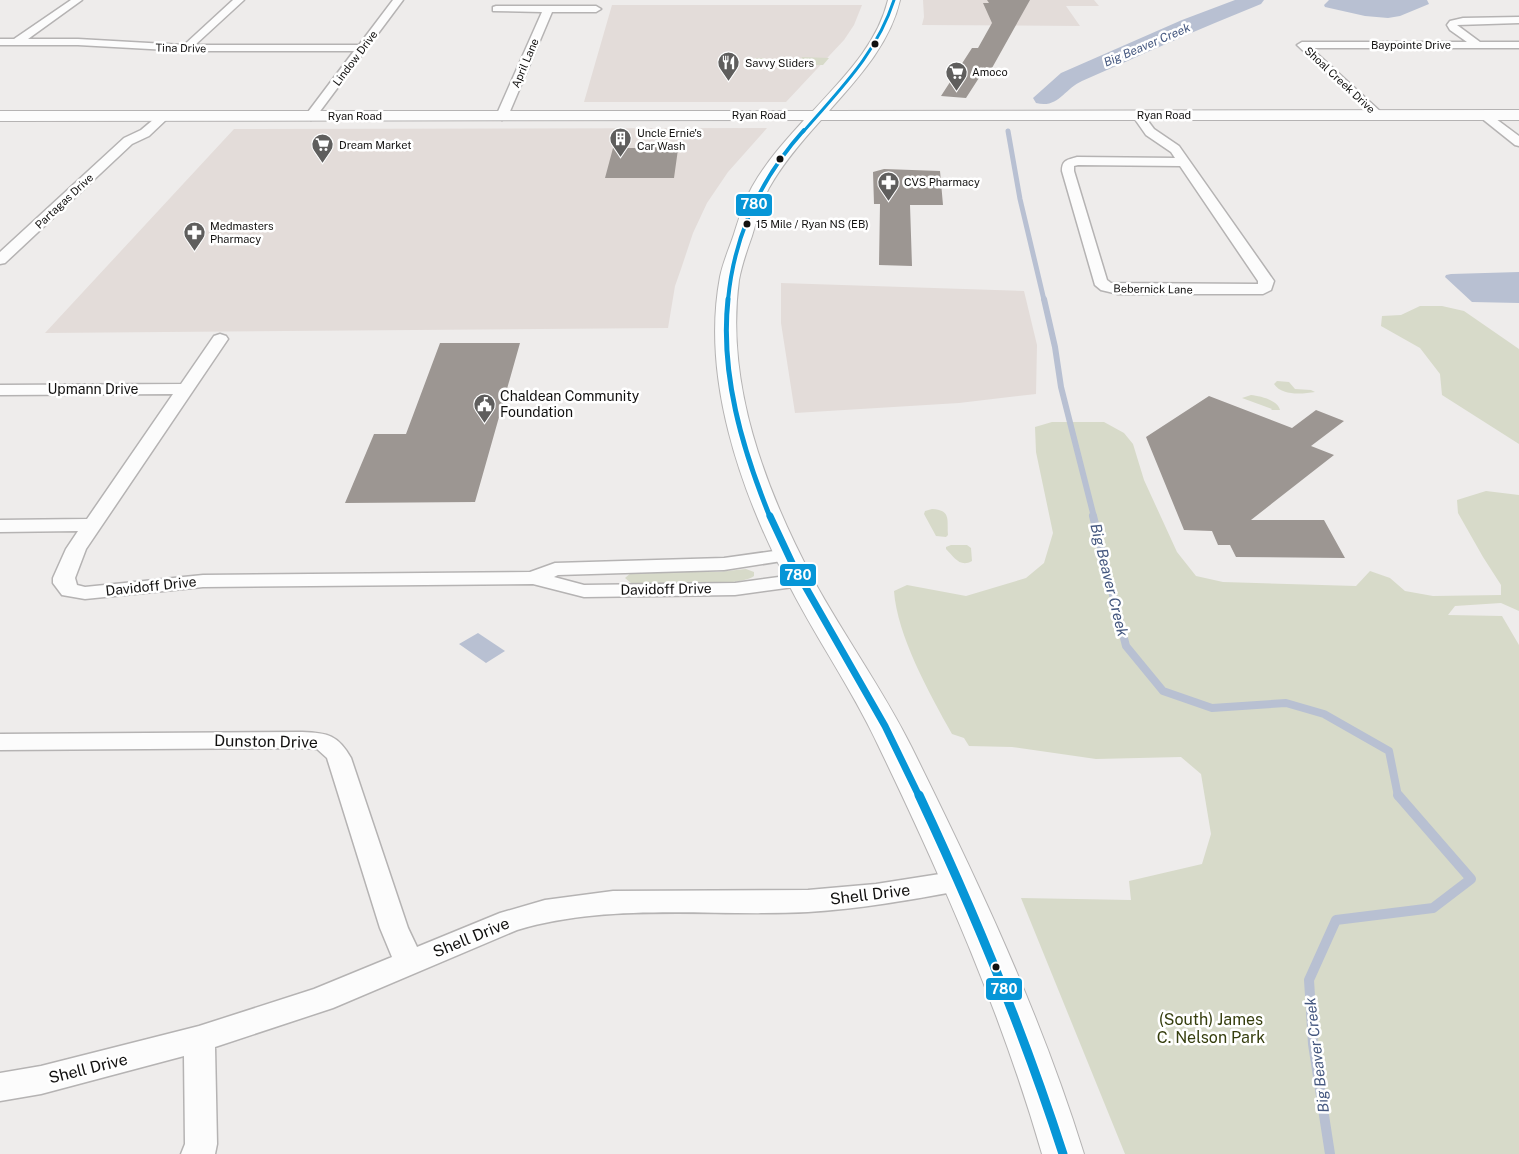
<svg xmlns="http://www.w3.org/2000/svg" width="1519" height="1154" viewBox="0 0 1519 1154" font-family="'Public Sans',sans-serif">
<rect width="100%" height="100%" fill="#eeeceb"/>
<path fill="#e3dcd9" d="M923,0h171l5,6h-33l14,20 -158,-1 2,-8z
M612,5h250l-8,20 -10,15 -58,62h-202z
M767,128l-39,44 -21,31 -14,30 -12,36 -6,17 -7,42 -623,5 189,-204z
M781,283l243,8 13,54 -1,49 -77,9 -164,10 -14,-90z"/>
<path fill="#d7dac9" d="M802,57l27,1 -6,7h-27l-2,-4h-30v3h-8v-6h8v3h36z
M1420,306h22l22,5 55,38v95l-77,-49 -2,-21 -20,-26 -39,-22 1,-10 19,-1z
M1277,381l12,1 6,7 16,1 4,2c-13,2 -33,4 -41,-8z
M1251,395c9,1 27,5 29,15h-9l1,-1 -30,-11z
M1052,422h52l20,11 9,11 11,36 33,72 19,24 27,6 133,4 14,-15 20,7 15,13 28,5 68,-1v-10l-18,-28 -25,-44 -1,-13 29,-9 33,4v116l-18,-8 -46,3 -7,9 54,1 17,29v509h-394l-104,-256 110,2 -2,-19 73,-17 9,-30 -10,-60 -20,-17 -85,2 -84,-12 -43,-1 -5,-8 -12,-4c-23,-41 -55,-99 -58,-143l13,-6 59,11 60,-18 18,-15 9,-30 -17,-81 -1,-25z
M932,509c19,1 15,10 16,26l-2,2 -10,-1 -12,-22 1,-3z
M951,545h16l4,3 1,13c-12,7 -18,-4 -26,-12v-2z
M746,569l8,3v4c-16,12 -99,7 -123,7l-6,-5 7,-6h85z"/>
<path fill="#b8c0d2" d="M1329,0h98l2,4 -29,12 -12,2 -23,-2 -40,-9 -1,-2z
M1519,272v31l-47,-1 -27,-25 1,-2 5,-1z
M478,633l27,18 -19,12 -27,-19z"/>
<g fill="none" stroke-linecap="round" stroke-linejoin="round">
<path stroke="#b8c0d2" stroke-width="5" d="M1008,131l12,68 24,101"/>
<path stroke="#b8c0d2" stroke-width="6" d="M1044,299l11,48 6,40 33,130"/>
<path stroke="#b8c0d2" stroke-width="8" d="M1093,516l33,130 37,45 49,17 74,-5 38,11 65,37 9,45"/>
<path stroke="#b8c0d2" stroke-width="10" d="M1330,1154l-17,-110 -4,-64 27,-60 97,-12 38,-29 -73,-84"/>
<path fill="#b8c0d2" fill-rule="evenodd" d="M1235,0h29l-3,4c-60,24 -120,51 -179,77 -18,8 -24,28 -46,22l-3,-5 28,-25 121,-53z"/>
</g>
<path fill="#9c9692" d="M987,0h43l-38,68 -6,-1 -20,31 -25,-2 31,-48h6l14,-25 -9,-20h6z
M679,142l-5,36h-69l8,-30h37z
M884,169l56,2 3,34h-33l2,61 -33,-1 1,-61h-6l-1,-32z
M440,343h80l-45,159 -130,1 29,-69h32z
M1209,396l83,32 24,-18 28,11 -33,25 23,9 -83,65h73l21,38 -109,-1 -6,-12h-12l-6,-14 -28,-1 -38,-93z"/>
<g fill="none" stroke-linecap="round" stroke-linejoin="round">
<defs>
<path id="street" d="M71,0h11l-54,39h50l106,6 49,-45h11l-49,45h164l34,-45h10l-88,118 -4,2 -6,-4 49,-65h-168l-108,-6h-78v-6h14z
M496,6h100l5,3 -5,3h-44l-44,104 -6,4 -6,-4 46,-104 -49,-1v-4z
M1519,17v6l-62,2 23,17h39v6h-208l71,65 2,2 -6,4 -4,-2 -77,-72 5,-3h165l-17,-12 -3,-5 3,-4 13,-3z
M1138,111l4,2 12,16 25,17 95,135 -3,9 -8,4h-145l-17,-4 -6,-5 -33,-114c0,-11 5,-11 15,-14l98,1 -4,-6 -25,-17 -14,-20zM1078,165l102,1 78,115v3l-147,-1 -4,-3 -33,-109v-5z
M1484,111l4,2 31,23v10l-4,-1 -35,-28 -2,-2z
M164,112l4,2 2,2 -2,2 -19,18 -17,8 -127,119 -5,1v-12l124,-114 17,-8 19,-16z
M220,334l6,2 2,3 -142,210 -11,29 2,7 8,2 118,-12 327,-3 25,-9 169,-5 64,-9 7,2 3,4 -3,4 -71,11 -166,5 -4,2 30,8 151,-2 66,-9 8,1 3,5 -3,5 -8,1 -66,9 -151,2 -51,-13 -330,3 -118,12 -23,-4 -9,-12v-5l13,-29 12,-18 -78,1v-12l87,-1 86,-125 -173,1v-10l181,-1 33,-48z
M302,732c26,1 36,3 49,26l57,170 9,19 83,-34 45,-13 68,-9 195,-1 68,-6 83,-13 10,3 4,7 -4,7 -10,3c-50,9 -100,18 -151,21 -97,5 -196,-10 -291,18l-184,78 -118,39 2,97 -2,10h-34l4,-10 -1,-88 -143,38 -41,7v-28l41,-7 158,-40 115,-37 78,-32 -12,-29 -53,-170 -10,-9 -15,-1 -302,2v-16z"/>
<path id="secondary" d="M888,0h12c-10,44 -42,78 -71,111l690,-1v10h-698c-19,21 -38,43 -52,68 -8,15 -12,31 -17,48 -5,14 -10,28 -13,44 -14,103 26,209 74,299 31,57 69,109 98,167 66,133 129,266 173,408h-42c-41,-142 -100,-276 -164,-409 -27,-58 -65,-111 -93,-168 -45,-88 -84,-200 -65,-300 3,-15 9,-28 14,-43 5,-16 10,-32 18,-47 14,-25 33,-46 52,-67l-804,1v-10h813c30,-33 64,-66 75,-111z"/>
</defs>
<use href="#street" stroke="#b5b3b3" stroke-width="3"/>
<use href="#secondary" stroke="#b5b3b3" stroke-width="2"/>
<use href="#street" fill="#fcfcfc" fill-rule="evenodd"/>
<use href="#secondary" fill="#fcfcfc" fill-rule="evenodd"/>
<defs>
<path id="bus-1-far4" d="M803,132c37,-43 73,-77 91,-132"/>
<path id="bus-1-far3" d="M728,300c6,-64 33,-122 76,-170"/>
<path id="bus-1-far2" d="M728,299c-8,75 14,149 42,218"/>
<path id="bus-1-far1" d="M770,516l23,49 92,161 34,70"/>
<path id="bus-1" d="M919,795c55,117 104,235 144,359"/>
</defs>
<use href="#bus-1-far4" stroke="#fff" stroke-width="5"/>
<use href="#bus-1-far3" stroke="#fff" stroke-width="6"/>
<use href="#bus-1-far2" stroke="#fff" stroke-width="8"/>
<use href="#bus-1-far1" stroke="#fff" stroke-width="11"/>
<use href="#bus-1" stroke="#fff" stroke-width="12"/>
<use href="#bus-1-far4" stroke="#0696d7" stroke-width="3"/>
<use href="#bus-1-far3" stroke="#0696d7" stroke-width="4"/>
<use href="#bus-1-far2" stroke="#0696d7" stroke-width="5"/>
<use href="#bus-1-far1" stroke="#0696d7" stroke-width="7"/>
<use href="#bus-1" stroke="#0696d7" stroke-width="9"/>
</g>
<defs>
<symbol id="restaurant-pin" viewBox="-11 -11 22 30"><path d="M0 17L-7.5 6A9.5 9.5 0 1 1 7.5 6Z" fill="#5f5e5d" stroke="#fff"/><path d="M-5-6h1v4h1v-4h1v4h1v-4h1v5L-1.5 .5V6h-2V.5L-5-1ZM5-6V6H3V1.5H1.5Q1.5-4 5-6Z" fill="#fff"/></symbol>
<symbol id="supermarket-pin" viewBox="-11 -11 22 30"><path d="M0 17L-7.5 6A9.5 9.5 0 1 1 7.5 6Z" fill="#5f5e5d" stroke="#fff"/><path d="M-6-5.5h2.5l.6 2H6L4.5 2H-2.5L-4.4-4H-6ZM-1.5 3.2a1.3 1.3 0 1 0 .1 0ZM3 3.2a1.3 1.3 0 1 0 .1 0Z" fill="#fff"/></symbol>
<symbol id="building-pin" viewBox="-11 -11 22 30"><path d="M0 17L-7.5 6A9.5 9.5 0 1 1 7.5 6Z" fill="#5f5e5d" stroke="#fff"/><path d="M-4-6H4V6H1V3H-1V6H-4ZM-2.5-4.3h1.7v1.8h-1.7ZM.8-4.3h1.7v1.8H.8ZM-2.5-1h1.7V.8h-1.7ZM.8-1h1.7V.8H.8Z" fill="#fff"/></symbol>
<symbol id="pharmacy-pin" viewBox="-11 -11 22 30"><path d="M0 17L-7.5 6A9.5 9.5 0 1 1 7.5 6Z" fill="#5f5e5d" stroke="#fff"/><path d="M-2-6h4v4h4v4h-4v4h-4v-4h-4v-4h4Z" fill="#fff"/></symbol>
<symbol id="civic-pin" viewBox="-11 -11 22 30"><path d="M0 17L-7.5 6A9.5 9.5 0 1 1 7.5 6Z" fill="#5f5e5d" stroke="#fff"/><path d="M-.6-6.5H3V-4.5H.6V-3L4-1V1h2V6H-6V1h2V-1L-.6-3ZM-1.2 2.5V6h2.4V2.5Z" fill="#fff"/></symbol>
</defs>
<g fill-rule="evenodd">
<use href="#restaurant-pin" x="716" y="50" width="25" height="34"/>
<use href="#supermarket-pin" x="944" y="60" width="25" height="34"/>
<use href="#building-pin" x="608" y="126" width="25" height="34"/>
<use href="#supermarket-pin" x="310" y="132" width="25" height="34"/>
<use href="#pharmacy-pin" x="876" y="170" width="25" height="34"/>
<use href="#pharmacy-pin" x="182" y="220" width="25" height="34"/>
<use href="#civic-pin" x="472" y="392" width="25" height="34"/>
</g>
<g fill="#121110" stroke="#fff" stroke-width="2">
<circle cx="875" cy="44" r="4.5"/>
<circle cx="780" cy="159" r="4.5"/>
<circle cx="747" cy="224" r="4.5"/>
<circle cx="996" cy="967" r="4.5"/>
</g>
<g text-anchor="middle" stroke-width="5" stroke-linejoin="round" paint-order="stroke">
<g font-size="11" fill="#121110" stroke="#fff">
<text x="1411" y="49">Baypointe Drive</text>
<text transform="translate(181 48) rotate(1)" y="4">Tina Drive</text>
<text transform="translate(355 58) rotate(-53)" y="4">Lindow Drive</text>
<text transform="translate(525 63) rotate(-67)" y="4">April Lane</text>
<text transform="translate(1340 80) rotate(43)" y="4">Shoal Creek Drive</text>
<text x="759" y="119">Ryan Road</text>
<text x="1164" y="119">Ryan Road</text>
<text x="355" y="120">Ryan Road</text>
<text transform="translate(64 201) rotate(-43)" y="4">Partagas Drive</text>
<text transform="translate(1153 289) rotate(1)" y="4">Bebernick Lane</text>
</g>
<g font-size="11" fill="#121110" stroke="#fff" text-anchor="start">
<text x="745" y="67">Savvy Sliders</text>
<text x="972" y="76">Amoco</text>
<text x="637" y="137">Uncle Ernie's<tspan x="637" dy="13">Car Wash</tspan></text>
<text x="339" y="149">Dream Market</text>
<text x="904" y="186">CVS Pharmacy</text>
<text x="210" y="230">Medmasters<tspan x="210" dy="13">Pharmacy</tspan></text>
</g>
<g font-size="11" fill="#121110" stroke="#fff" text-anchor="start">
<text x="756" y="228">15 Mile / Ryan NS (EB)</text>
</g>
<g font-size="12" font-style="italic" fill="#44577f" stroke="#fff">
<text transform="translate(1147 45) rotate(-23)" y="4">Big Beaver Creek</text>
</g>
<g font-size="14" fill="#121110" stroke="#fff">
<text x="93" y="394">Upmann Drive</text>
<text transform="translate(151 586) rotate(-6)" y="5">Davidoff Drive</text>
<text transform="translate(666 589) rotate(-1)" y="5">Davidoff Drive</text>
</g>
<g font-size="14" fill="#121110" stroke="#fff" text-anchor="start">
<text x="500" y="401">Chaldean Community<tspan x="500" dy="16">Foundation</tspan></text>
</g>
<g font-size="15" font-style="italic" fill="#44577f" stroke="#fff">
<text transform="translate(1109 580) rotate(76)" y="5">Big Beaver Creek</text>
<text transform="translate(1317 1055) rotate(-97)" y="5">Big Beaver Creek</text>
</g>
<g font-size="16" fill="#121110" stroke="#fff">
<text transform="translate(266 741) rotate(1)" y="6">Dunston Drive</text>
<text transform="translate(870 894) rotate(-7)" y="6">Shell Drive</text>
<text transform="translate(471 937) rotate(-22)" y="6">Shell Drive</text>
<text transform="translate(88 1068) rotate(-14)" y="6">Shell Drive</text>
</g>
<g font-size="16" fill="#363e0e" stroke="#fff">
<text x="1211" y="1025">(South) James<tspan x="1211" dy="18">C. Nelson Park</tspan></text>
</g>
</g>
<g stroke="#fff" stroke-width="2">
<rect x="735" y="193" width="38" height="24" rx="5" fill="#0696d7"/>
<rect x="779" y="563" width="38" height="24" rx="5" fill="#0696d7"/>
<rect x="985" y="977" width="38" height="24" rx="5" fill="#0696d7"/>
</g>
<g font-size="14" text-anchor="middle" font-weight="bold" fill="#fff">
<text x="754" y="209">780</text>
<text x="798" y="580">780</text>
<text x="1004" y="994">780</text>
</g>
</svg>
